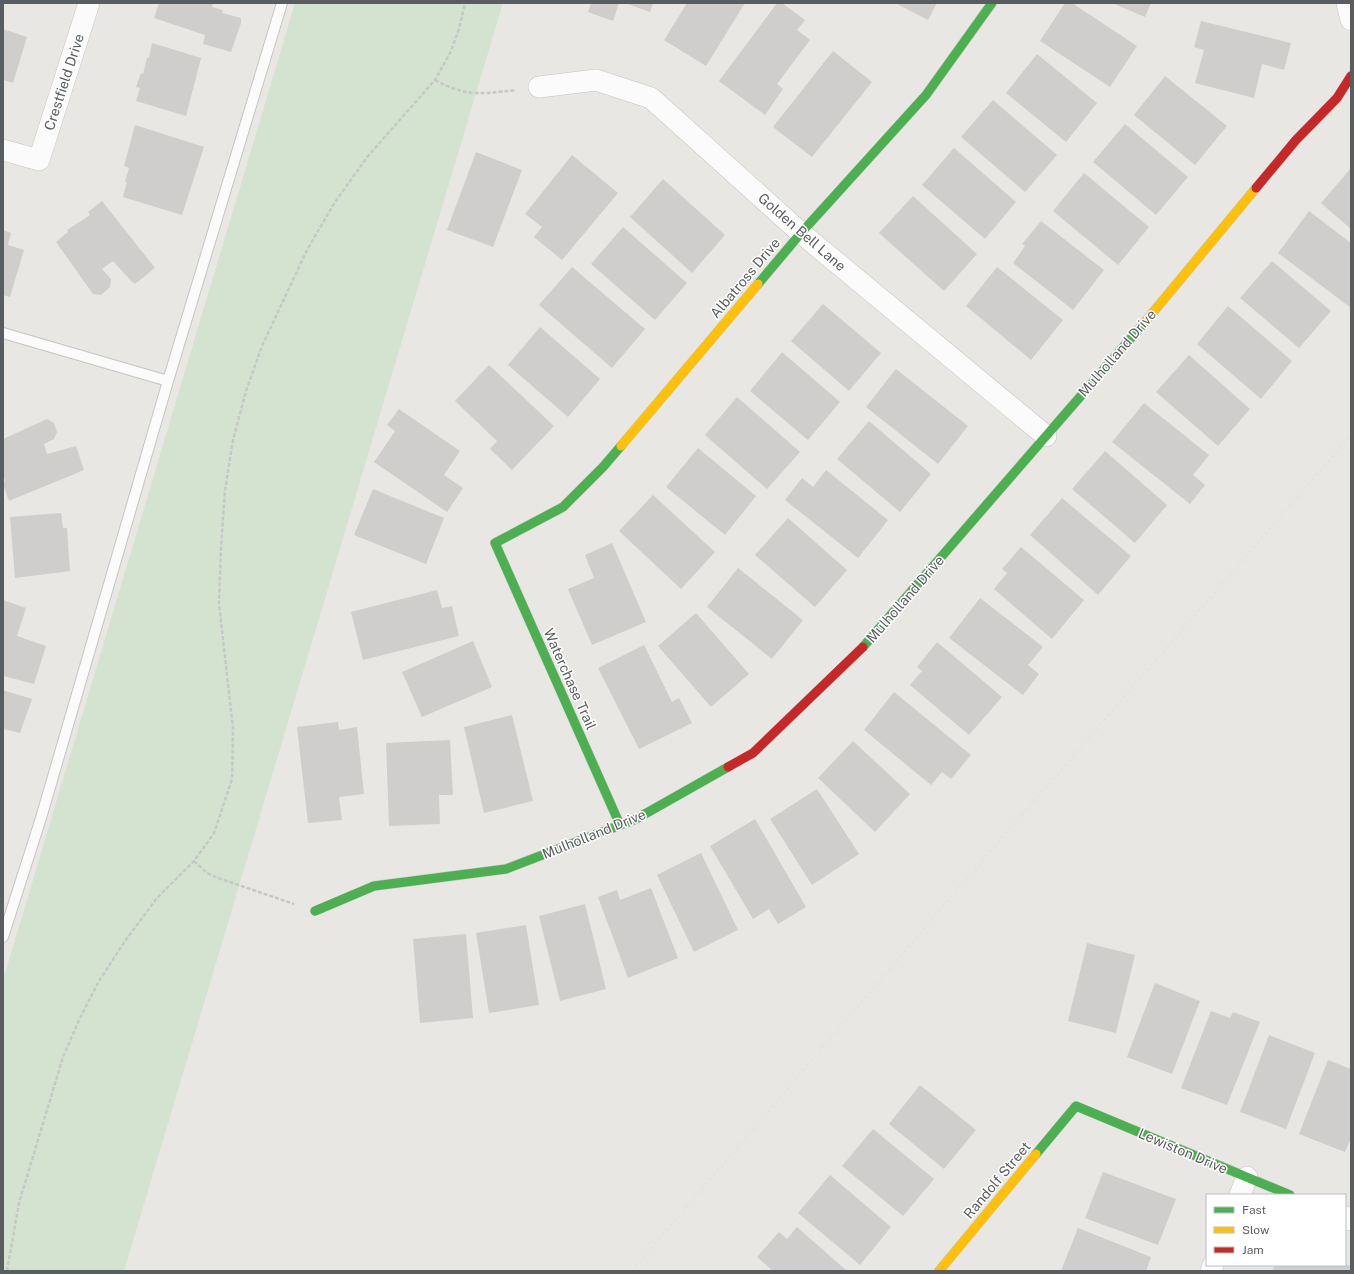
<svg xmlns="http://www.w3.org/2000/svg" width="1354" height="1274" viewBox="0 0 1354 1274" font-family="'Public Sans',sans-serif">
<rect width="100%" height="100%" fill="#e9e7e3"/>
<path fill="#d4e3d0" d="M295,3h208l-379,1268h-121v-291z"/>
<path fill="#cfcecc" d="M159,3h54l-1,4 11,3 -1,3 19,5v5l-10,29 -28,-8 2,-9 -51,-17z
M591,3h28l-6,18 -25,-9z
M625,3h28l-3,9z
M687,3h58l-39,63 -42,-26z
M777,3h5l23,17 -8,10 13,10 -33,44 6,5 -18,26 -46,-34z
M895,3h42l-9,17z
M1065,3h7l65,43 -27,41 -70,-46z
M1112,3h39l-6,14z
M1201,21l90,22 -7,27 -22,-6 -8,34 -59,-15 9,-33 -10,-3z
M3,29l24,8 -14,46 -10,-3z
M152,43l49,15 -15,58 -50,-15 4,-13 -4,-1 5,-14 2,1 4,-16h2z
M833,51l39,31 -60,75 -39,-30z
M1037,54l60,49 -31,39 -60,-49z
M1165,76l62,50 -32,39 -61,-50z
M993,100l64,55 -32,37 -64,-55z
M1125,124l63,53 -32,38 -63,-53z
M135,125l69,22 -22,68 -59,-18 4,-15h-2l4,-14 -5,-2z
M954,148l62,54 -31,37 -63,-54z
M476,152l46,18 -29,77 -46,-17z
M572,155l46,38 -56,67 -28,-23 8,-10 -17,-13z
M1351,168v61l-30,-26z
M1084,173l65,54 -31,38 -65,-54z
M663,179l62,56 -33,38 -62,-56z
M913,196l64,58 -33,37 -65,-58z
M102,201l53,67 -20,16 -1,-2 -1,1 -20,-22 -11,8 9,10 -1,8 -9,8 -8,-1 -37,-52 12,-10 -1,-2 23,-15 -2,-3z
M1309,211l42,32v65l-73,-55z
M1041,221l63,49 -31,40 -60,-47 12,-17 -3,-2z
M623,227l64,56 -32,37 -64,-56z
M3,230l8,3 -3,12 16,5 -14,47 -7,-2z
M1272,261l59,50 -32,37 -59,-50z
M572,267l73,62 -33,39 -73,-63z
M997,267l66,53 -32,40 -65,-54z
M823,304l58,49 -32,38 -58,-50z
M1228,306l64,55 -31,38 -64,-55z
M540,327l60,52 -32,38 -60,-52z
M782,352l58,50 -32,38 -58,-49z
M1189,355l61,54 -32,37 -62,-54z
M489,365l65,61 -42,44 -22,-21 7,-8 -42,-40z
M896,369l72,57 -30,38 -72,-57z
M737,397l63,55 -33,37 -62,-54z
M1144,403l65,52 -16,20 12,10 -15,19 -78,-62z
M399,409l61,42 -16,24 19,13 -16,24 -73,-50 21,-31 -8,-6z
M47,419l7,4 3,9 -3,7 -10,5 3,10 29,-8 8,24 -75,31 -6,-17 2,-3 -2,-8v-34z
M869,421l62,53 -31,38 -63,-53z
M698,448l58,48 -31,39 -59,-48z
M1105,451l62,54 -32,38 -63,-54z
M826,470l62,50 -30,38 -73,-58 17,-22 11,9z
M373,489l71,29 -18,46 -72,-29z
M653,495l62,57 -34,37 -62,-58z
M1062,498l69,58 -33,39 -68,-60z
M61,513l2,15h4l3,43 -55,7 -5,-61z
M788,518l59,52 -32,37 -60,-52z
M612,543l34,79 -54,23 -24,-56 26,-11 -9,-23z
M1021,547l63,53 -32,39 -58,-50 13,-16 -5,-4z
M738,568l65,52 -31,39 -65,-52z
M437,590l5,18 10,-2 7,30 -96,24 -12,-48z
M980,598l63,49 -15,18 11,9 -16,21 -74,-57z
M3,600l23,8 -9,28 29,10 -12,38 -31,-8z
M696,613l53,61 -38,33 -53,-61z
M473,641l19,46 -70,30 -20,-45z
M937,642l65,55 -33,38 -59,-50 12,-14 -5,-4z
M644,645l28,57 7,-4 13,25 -53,26 -41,-81z
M3,690l29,9 -12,34 -17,-4z
M894,692l77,63 -20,24 -9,-7 -11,13 -67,-55z
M512,715l21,86 -49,12 -20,-86z
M338,722l1,8 18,-3 7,67 -25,3 3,23 -34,3 -11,-96z
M450,740l3,55h-14l1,29 -51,2 -3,-83z
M853,741l57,53 -35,38 -57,-54z
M817,789l42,65 -47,31 -42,-66z
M755,819l51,88 -28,17 -9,-15 -16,10 -43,-73z
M701,853l37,77 -44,22 -37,-77z
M651,888l27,70 -50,20 -30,-81 19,-7 3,10z
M585,904l21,85 -46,12 -21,-85z
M526,925l13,80 -50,8 -13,-80z
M466,934l7,84 -53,5 -7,-84z
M1087,943l48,12 -19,78 -48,-12z
M1155,983l45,18 -28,73 -45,-17z
M1211,1011l19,7 3,-6 27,10 -33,83 -46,-17z
M1269,1035l46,18 -29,76 -46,-17z
M1328,1060l23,9v69l-6,14 -46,-18z
M920,1085l56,45 -32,39 -55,-45z
M873,1129l61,50 -31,37 -61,-50z
M1103,1172l73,27 -18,46 -73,-27z
M830,1175l61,52 -31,38 -62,-52z
M797,1227l50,44h-74l-16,-14 22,-25 8,7z
M1078,1228l73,29 -5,14h-85z
M1345,1264l6,2v5h-79l3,-6z"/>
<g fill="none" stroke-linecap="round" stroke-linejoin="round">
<defs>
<path id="lane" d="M3,333l165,48
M3,937l38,-119 127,-437 114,-378"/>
<path id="street" d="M1347,3l4,17
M539,87l57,-7 55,18 150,135 245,203
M3,150l36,10 50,-157
M1240,1195l7,-18
M1345,1217l6,3
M1211,1271l2,-6"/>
<path id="fast" d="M758,284l43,-51 125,-138 66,-92
M863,647l282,-325
M620,825l-125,-282 68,-36 40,-40 18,-21
M315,911l59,-25 132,-17 130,-50 92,-52
M1036,1154l40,-48 214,89"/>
<path id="slow" d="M1145,322l111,-134
M621,446l137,-162
M939,1271l97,-117"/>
<path id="jam" d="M1256,188l40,-48 41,-42 14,-22
M728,767l25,-14 110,-106"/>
</defs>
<use href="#lane" stroke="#c5c4c4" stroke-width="12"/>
<use href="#street" stroke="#c5c4c4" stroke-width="22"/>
<use href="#fast" stroke="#c4c4c4" stroke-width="10"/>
<use href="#slow" stroke="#c4c4c4" stroke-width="10"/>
<use href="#jam" stroke="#c4c4c4" stroke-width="10"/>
<path stroke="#c5c9c6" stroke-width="2.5" stroke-dasharray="4 2" stroke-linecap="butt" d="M435,80c31,17 47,14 81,10
M194,861l13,12 11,5 76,26
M7,1271l12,-68 44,-146 17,-39 19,-37 26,-40 32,-43 37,-37 20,-28 18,-54 1,-51 -14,-124 2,-57 4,-57 8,-50 13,-49 16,-45 45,-96 28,-48 33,-46 67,-76 15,-27 9,-24 6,-26"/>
<use href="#lane" stroke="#fcfbfb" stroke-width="10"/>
<use href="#street" stroke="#fcfbfb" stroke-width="21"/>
<use href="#fast" stroke="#4caf50" stroke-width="9"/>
<use href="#slow" stroke="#ffc107" stroke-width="9"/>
<use href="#jam" stroke="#c62828" stroke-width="9"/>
<path stroke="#e0e1e0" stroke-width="3" stroke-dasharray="1 5" stroke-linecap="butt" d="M632,1271l331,-388 388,-448"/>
</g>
<g text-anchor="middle" stroke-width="3" stroke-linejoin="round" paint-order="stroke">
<g font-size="14" fill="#5a5d60" stroke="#fff">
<text transform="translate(64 82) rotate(-72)" y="5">Crestfield Drive</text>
<text transform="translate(802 232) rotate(41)" y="5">Golden Bell Lane</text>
<text transform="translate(745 278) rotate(-50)" y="5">Albatross Drive</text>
<text transform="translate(1117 353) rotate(-49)" y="5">Mulholland Drive</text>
<text transform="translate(905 599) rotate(-49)" y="5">Mulholland Drive</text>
<text transform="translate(570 679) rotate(66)" y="5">Waterchase Trail</text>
<text transform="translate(594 834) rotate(-22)" y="5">Mulholland Drive</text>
<text transform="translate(1183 1151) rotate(23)" y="5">Lewiston Drive</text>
<text transform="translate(997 1180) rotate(-50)" y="5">Randolf Street</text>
</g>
</g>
<rect width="1354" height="1274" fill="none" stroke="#5a5d60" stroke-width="8"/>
<rect x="1206" y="1194" width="140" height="72" fill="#ffffff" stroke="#bdbebf"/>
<rect x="1214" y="1207" width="20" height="6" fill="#4caf50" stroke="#bdbebf"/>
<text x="1242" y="1214" font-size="12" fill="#5a5d60">Fast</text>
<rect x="1214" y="1227" width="20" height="6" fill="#ffc107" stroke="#bdbebf"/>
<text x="1242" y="1234" font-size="12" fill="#5a5d60">Slow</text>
<rect x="1214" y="1247" width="20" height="6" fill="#c62828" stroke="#bdbebf"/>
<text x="1242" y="1254" font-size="12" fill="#5a5d60">Jam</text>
</svg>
